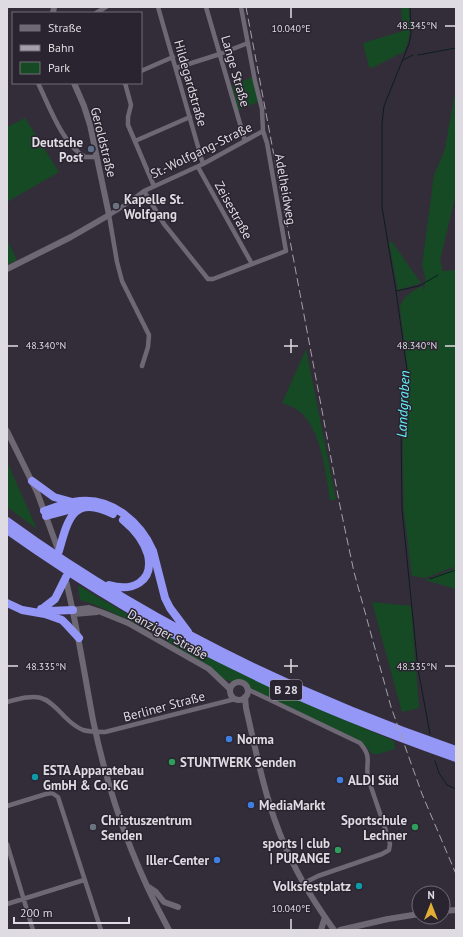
<svg xmlns="http://www.w3.org/2000/svg" width="463" height="937" viewBox="0 0 463 937" font-family="'PT Sans',sans-serif">
<rect width="100%" height="100%" fill="#332d39"/>
<path fill="#164a25" d="M401,7h8c1,18 3,30 -6,46l-4,1 -27,14 -3,-1 -6,-24 40,-12z
M252,77l6,25 -20,8 -6,-24z
M456,86v107l-16,68 3,10 13,-1v319l-31,-9 29,-11 -1,-2 -28,11 -13,-2 -8,-66 -1,-47v-37l5,-56 -8,-61c0,-10 14,-20 23,-23l1,7 1,-16 -3,-12 12,-90 11,-26z
M25,118l34,54 -52,30v-75z
M7,239l10,21 -10,5z
M389,242h3l29,41 -23,7z
M306,349l30,151h-6c-4,-26 -9,-72 -31,-89 -5,-4 -12,-6 -17,-8z
M7,462l30,67 -30,-22z
M78,585c100,61 209,110 316,156l1,8 -17,5h-6l-6,-8 -6,-4 -110,-54 -5,-6 -3,-1 -6,2 -15,-5 -9,-9 -53,-33 -30,-16 -36,-16 -13,-4z
M372,602l39,4 8,102 -17,4z"/>
<g fill="none" stroke-linecap="round" stroke-linejoin="round">
<path stroke="#0b1e1f" stroke-width="1" d="M410,7l1,27 -2,10 -25,62 -2,18v83l14,84 11,79 -6,56 1,83 16,160 12,65
M418,55l38,-7
M403,60l10,-5
M396,291l23,-5 19,-11
M430,579l26,-9
M435,761l4,12 8,12 9,4"/>
<path stroke="#6e6875" stroke-width="4.5" d="M158,7l45,157
M206,7l39,134
M96,13l10,-6
M176,68l44,-14 28,-11
M141,71l32,-14
M38,83c11,23 25,62 47,74h12
M125,83l6,22 -3,12v8l26,61
M135,141l55,-24
M198,167l54,97
M144,191l20,33 44,55h5l73,-28 -19,-108 -4,-12 -1,-22 -7,-28 -14,-74
M142,366l6,-19 1,-12 -27,-54 -5,-19 -8,-47 10,-6 25,-18 59,-27 60,-33
M247,689l113,54c13,15 5,19 8,35l20,59 2,7 -1,6 -7,4 -64,22 -14,7
M7,702c31,-8 36,-9 58,15 5,5 11,10 18,13 7,2 15,2 22,2l130,-33
M7,806l39,-12 6,-1 6,4 43,133
M7,844l26,86
M7,904l77,-24"/>
<path stroke="#6e6875" stroke-width="6" d="M53,13l1,-6
M7,269l64,-32 38,-22 -19,-90 -6,-19 -10,-23
M7,431l30,61 22,60
M65,577c12,47 19,95 28,143 15,73 40,144 76,210
M73,610l16,-2 12,4 27,11 81,46 21,20
M74,614l23,-2
M230 691a9 9 0 1 1 18 0a9 9 0 1 1-18 0Z
M245,697l1,11c12,52 22,107 47,155 11,23 26,46 41,67
M147,886l9,6 8,10 14,5
M443,911l13,-1
M321,930l4,-13
M340,930l48,-11 31,-5"/>
<path stroke="#9497f6" stroke-width="8" d="M32,481l22,16 18,5
M44,511c12,-4 24,-9 36,-10 33,-3 61,22 73,50l12,47 5,10 18,24
M46,516l34,-9
M7,521c136,99 290,174 449,229
M7,530c76,54 158,103 242,143 67,33 137,60 207,85
M59,551c9,-33 15,-57 54,-37
M109,585c23,7 45,-3 39,-30 -4,-14 -14,-26 -25,-35
M7,603l15,7 23,4 17,6 5,5 12,13
M41,609l8,2 24,-1
M42,609l13,-10 11,-22"/>
<path stroke="#a4a0a9" stroke-width="1" stroke-dasharray="8 4" stroke-linecap="butt" d="M246,7l94,499 14,66 37,135 31,87 34,80"/>
</g>
<path fill="none" stroke="#dedbe2" stroke-width="1.5" d="M291,8v10M445,26h10M291,339v14M8,346h10M284,346h14M445,346h10M291,659v14M8,666h10M284,666h14M445,666h10M291,919v10"/>
<circle fill="#5c6f8a" stroke="#29242f" stroke-width="1.5" cx="91" cy="149" r="4"/>
<g fill="#6b7280" stroke="#29242f" stroke-width="1.5">
<circle cx="116" cy="206" r="4"/>
<circle cx="93" cy="827" r="4"/>
</g>
<g fill="#3f7fe0" stroke="#29242f" stroke-width="1.5">
<circle cx="229" cy="739" r="4"/>
<circle cx="340" cy="780" r="4"/>
<circle cx="251" cy="805" r="4"/>
<circle cx="217" cy="860" r="4"/>
</g>
<g fill="#2e9e5b" stroke="#29242f" stroke-width="1.5">
<circle cx="172" cy="762" r="4"/>
<circle cx="415" cy="827" r="4"/>
<circle cx="338" cy="850" r="4"/>
</g>
<g fill="#0f9aa8" stroke="#29242f" stroke-width="1.5">
<circle cx="35" cy="777" r="4"/>
<circle cx="359" cy="886" r="4"/>
</g>
<g text-anchor="middle" stroke-width="3" stroke-linejoin="round" paint-order="stroke">
<rect fill="#29242f" stroke="#a8a4ac" stroke-width="1" x="270" y="680" width="32" height="20" rx="3"/>
<g font-size="12" font-weight="bold" fill="#dedbe2">
<text x="286" y="694">B 28</text>
</g>
<g font-size="13" fill="#dedbe2" stroke="#29242f">
<text transform="translate(236 71) rotate(74)" y="5">Lange Straße</text>
<text transform="translate(191 83) rotate(74)" y="5">Hildegardstraße</text>
<text transform="translate(104 142) rotate(76)" y="5">Geroldstraße</text>
<text transform="translate(201 150) rotate(-26)" y="5">St.-Wolfgang-Straße</text>
<text transform="translate(286 189) rotate(80)" y="5">Adelheidweg</text>
<text transform="translate(234 210) rotate(61)" y="5">Zeisestraße</text>
<text transform="translate(168 634) rotate(29)" y="5">Danziger Straße</text>
<text transform="translate(164 706) rotate(-15)" y="5">Berliner Straße</text>
</g>
<g font-size="13" font-weight="bold" fill="#dedbe2" stroke="#29242f" text-anchor="start">
<text x="83" y="147" text-anchor="end">Deutsche<tspan x="83" dy="15">Post</tspan></text>
<text x="124" y="204">Kapelle St.<tspan x="124" dy="15">Wolfgang</tspan></text>
<text x="237" y="744">Norma</text>
<text x="180" y="767">STUNTWERK Senden</text>
<text x="43" y="775">ESTA Apparatebau<tspan x="43" dy="15">GmbH &amp; Co. KG</tspan></text>
<text x="348" y="785">ALDI Süd</text>
<text x="259" y="810">MediaMarkt</text>
<text x="101" y="825">Christuszentrum<tspan x="101" dy="15">Senden</tspan></text>
<text x="407" y="825" text-anchor="end">Sportschule<tspan x="407" dy="15">Lechner</tspan></text>
<text x="330" y="848" text-anchor="end">sports | club<tspan x="330" dy="15">| PURANGE</tspan></text>
<text x="209" y="865" text-anchor="end">Iller-Center</text>
<text x="351" y="891" text-anchor="end">Volksfestplatz</text>
</g>
<g font-size="14" font-style="italic" fill="#61f4fb" stroke="#29242f">
<text transform="translate(403 404) rotate(-87)" y="5">Landgraben</text>
</g>
</g>
<g font-size="10" text-anchor="middle" fill="#dedbe2" stroke="#29242f" stroke-width="3" stroke-linejoin="round" paint-order="stroke">
<text x="417" y="29">48.345°N</text>
<text x="291" y="32">10.040°E</text>
<text x="46" y="349">48.340°N</text>
<text x="417" y="349">48.340°N</text>
<text x="46" y="670">48.335°N</text>
<text x="417" y="670">48.335°N</text>
<text x="291" y="912">10.040°E</text>
</g>
<rect width="463" height="937" fill="none" stroke="#dedbe2" stroke-width="16"/>
<rect x="12" y="12" width="130" height="72" fill="#29242f" stroke="#716d77"/>
<rect x="20" y="25" width="20" height="6" fill="#6e6875" stroke="#716d77"/>
<text x="48" y="32" font-size="12" fill="#dedbe2">Straße</text>
<rect x="20" y="45" width="20" height="6" fill="#a4a0a9" stroke="#716d77"/>
<text x="48" y="52" font-size="12" fill="#dedbe2">Bahn</text>
<rect x="20" y="62" width="20" height="12" fill="#164a25" stroke="#716d77"/>
<text x="48" y="72" font-size="12" fill="#dedbe2">Park</text>
<g transform="translate(431 905)"><circle r="19" fill="#29242f" stroke="#716d77"/>
<path d="M0-3L7 15L0 10L-7 15Z" fill="#e2af34"/>
<text y="-6" font-size="11" font-weight="bold" text-anchor="middle" fill="#dedbe2">N</text>
</g>
<path d="M14 917v6h115v-6" fill="none" stroke="#dedbe2" stroke-width="2"/>
<text x="20" y="917" font-size="12" fill="#dedbe2" stroke="#29242f" stroke-width="3" paint-order="stroke">200 m</text>
</svg>
